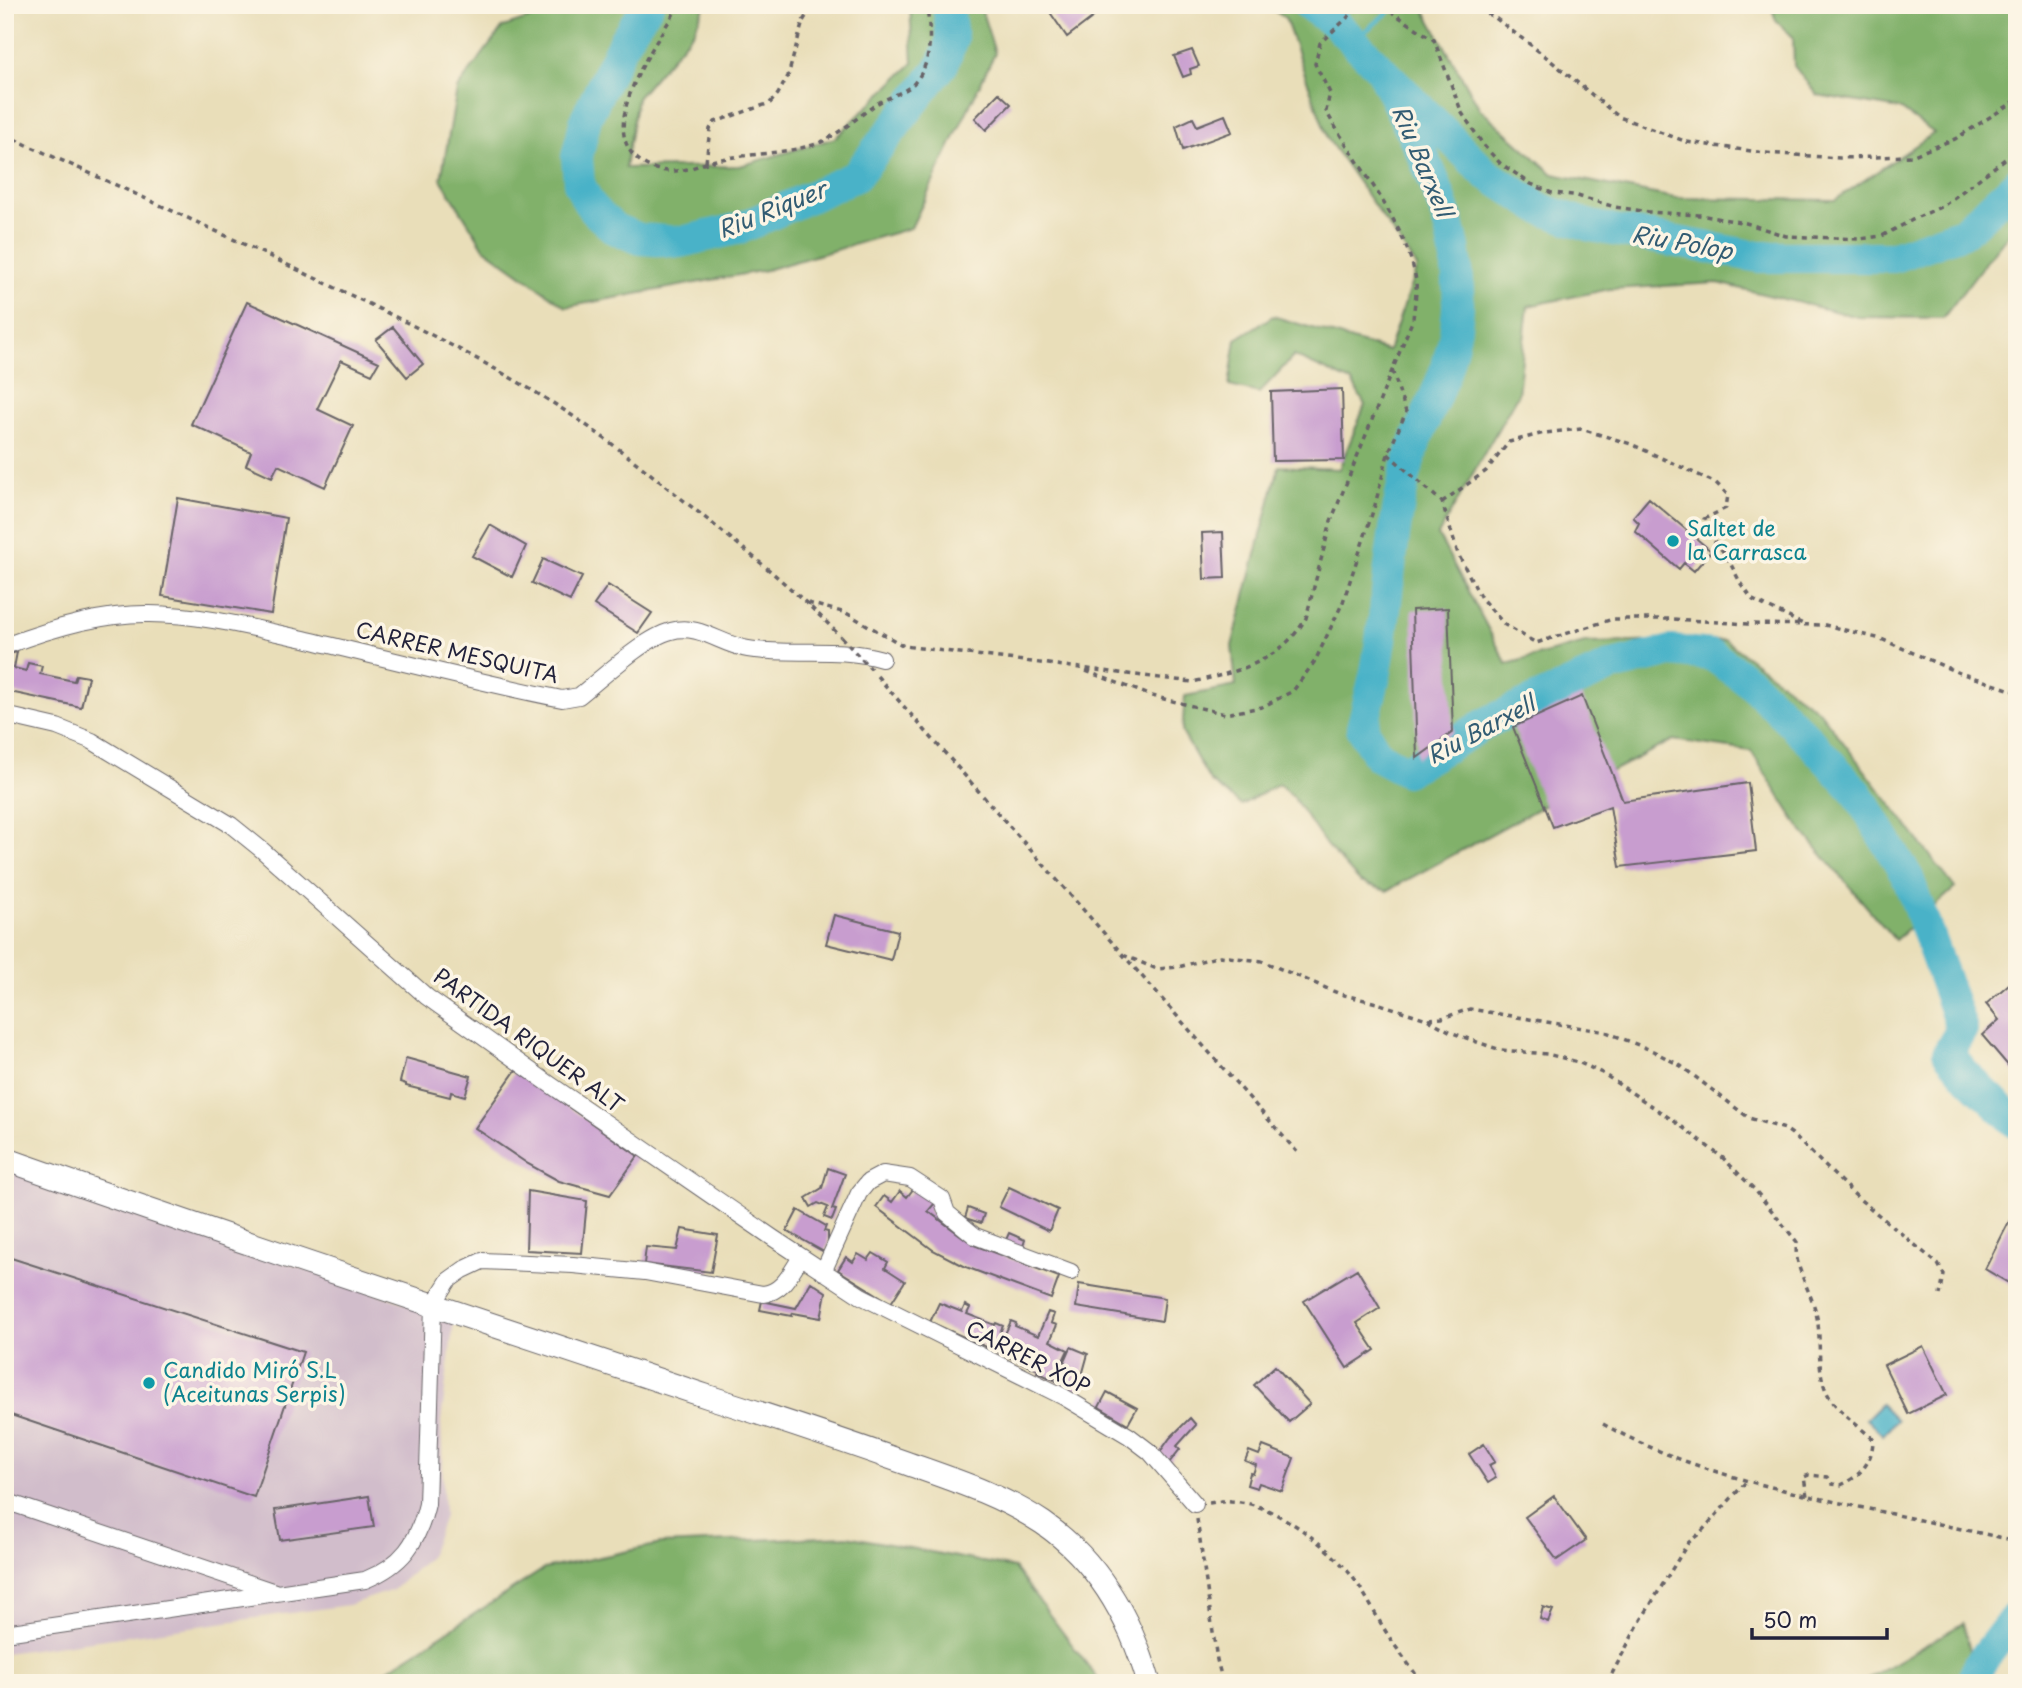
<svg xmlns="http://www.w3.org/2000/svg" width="2022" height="1688" viewBox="0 0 2022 1688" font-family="'Playpen Sans',sans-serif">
<rect width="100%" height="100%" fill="#fcf5e5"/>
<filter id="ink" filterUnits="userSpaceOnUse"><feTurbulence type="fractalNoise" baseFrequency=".0143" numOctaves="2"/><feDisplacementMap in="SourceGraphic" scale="14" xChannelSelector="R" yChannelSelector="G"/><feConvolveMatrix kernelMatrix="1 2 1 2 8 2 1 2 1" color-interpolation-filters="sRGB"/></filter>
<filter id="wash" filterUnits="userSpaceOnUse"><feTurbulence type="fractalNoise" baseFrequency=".00686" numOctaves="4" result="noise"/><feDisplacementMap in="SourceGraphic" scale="28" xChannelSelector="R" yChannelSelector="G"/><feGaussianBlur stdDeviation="1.57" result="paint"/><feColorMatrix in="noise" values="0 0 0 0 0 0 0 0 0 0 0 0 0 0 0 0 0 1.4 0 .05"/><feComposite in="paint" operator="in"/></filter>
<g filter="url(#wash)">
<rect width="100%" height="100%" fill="#e9deb9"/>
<path fill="#d1bdcb" d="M5,1166l449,154 -13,101 3,95 -14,40 -37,34 -45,15 -343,48z"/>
<path fill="#81b16b" stroke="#526a53" stroke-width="2" d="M570,5h135l-11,26 -57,67 -12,70 115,-2 95,-28 78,-75 -3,-58h70l15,48 -84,175 -145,42 -200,37 -82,-59 -43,-69 16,-90 46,-62z
M1265,5h151l10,8 54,96 73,65 122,24 160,2 99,-67 -34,-24 -83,-14 -23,-29 -1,-29 -17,-16 -5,-16h246v219l-30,36 -44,58 -85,-1 -140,-34 -108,6 -82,17 -10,88 -80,141 69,129 78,-21 140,-3 95,72 135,176 -60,52 -96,-113 -48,-76 -78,-11 -134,68 -152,83 -27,-9 -34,-37 -33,-48 -14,-13 -38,21 -31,-24 -28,-49 3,-36 51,-10 -4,-40 47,-180 60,3 26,-64 -13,-23 -58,-26 -35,37 -30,-7 7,-47 37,-23 115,35 29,-84 -89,-128 -43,-121z
M847,1536l167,32 87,115h-734l177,-114 117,-25z
M1963,1623l15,60h-118z"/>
<path fill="#49b2c8" stroke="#366a82" stroke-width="2" d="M1881,1404l16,16 -14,15 -17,-16z"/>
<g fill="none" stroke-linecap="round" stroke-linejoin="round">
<path stroke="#49b2c8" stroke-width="5" d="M1353,41l44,-36"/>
<path stroke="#49b2c8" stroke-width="32" d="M648,5l-23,34 -39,79 -9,39 2,26 9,19 10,12 17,15 25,10 41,3 60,-14 115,-52 87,-112 9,-25 -4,-34
M1309,5l26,18
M1341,29l144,144 56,36 50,17 168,31h135l70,-25 53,-49
M1381,70c46,93 101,184 67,292 -10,34 -29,65 -39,99 -19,68 -20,140 -33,210 -4,19 -9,38 -14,57l16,28 28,15 84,-50 119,-54 62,-16 41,4 39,28 59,58 48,53 50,84 54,151 -14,24 21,25 48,45
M1971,1683l10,-21 36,-47"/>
</g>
<g id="blocks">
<path fill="#c89dcf" d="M1045,5h64l-42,32z
M1192,50l7,16 -9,3 1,5 -8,3 -9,-21z
M999,93l12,11 -25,26 -11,-12z
M1225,115l7,17 -49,18 -7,-24 17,-8 4,8z
M247,302l132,60 -7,12 -31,-14 -24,49 36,17 -28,61 -47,-22 -6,12 -26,-12 5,-13 -60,-28z
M393,327l30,37 -16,13 -31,-37z
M1342,389l2,71 -71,1 -2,-69z
M178,498l108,20 -15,96 -109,-18z
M1649,498l62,53 -17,20 -10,-8 -5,6 -44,-38 4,-8 -6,-6z
M490,525l36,21 -14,31 -40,-21z
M1223,532l2,46 -21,1 -2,-46z
M543,559l39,18 -12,24 -38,-18z
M608,585l44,28 -14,20 -44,-28z
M1448,608l5,124 -36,26 -5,-148z
M17,652l-3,16 12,3 2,-8 14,3 -2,8 34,7 2,-6 12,2 -7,30 -76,-16v-36z
M1582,696l41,105 125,-18 8,68 -136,16 -10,-61 -57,21 -40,-100z
M834,915l64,16 -7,29 -65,-16z
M2017,977v99l-35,-41 17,-15 -13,-16z
M406,1058l65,18 -6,20 -14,-4 -1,5 -44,-11v-2l-6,-2z
M516,1070l122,86 -28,39 -51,-14 -31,-17 -53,-36z
M828,1168l17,6 -13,35 4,1 -4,10 -8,-3 4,-10 -10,-4 -7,4 -5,-9 16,-10z
M1009,1187l49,23 -9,21 -50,-24z
M914,1188l21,15 -7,8 46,34 85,32 -8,22 -85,-32 -33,-17 -57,-43 8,-11 8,6 8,-11 7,6z
M528,1191l59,10 -5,52 -56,-3z
M2017,1206v82l-32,-19z
M968,1208l16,6 -3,9 -16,-5z
M798,1210l28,16 -2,5 4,1v13l-4,7 -37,-21z
M682,1229l36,6 -7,37 -67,-8 2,-17 31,3z
M1009,1233l16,7 -3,9 -17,-7z
M873,1253l15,9 -3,6 20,13 -14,22 -53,-33 8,-13 7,5 5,-8 10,6z
M5,1256l298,96 -49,145 -249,-84z
M1357,1269l23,39 -23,15 18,27 -28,18 -43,-67z
M811,1282l15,10 -5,26 -28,-5 -1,3 -32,-6 2,-9 34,7z
M1079,1284l86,14 -3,23 -86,-14z
M939,1303l23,9 3,-7 5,3 -3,6 28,11 1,-2 7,3 -3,6 5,2 6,-13 5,2 -1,3 23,10 10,-24 6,2 -3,9 6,2 -7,16 18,9 -14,30 -17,-8 1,-2 -108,-48z
M1923,1346l24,49 -39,19 -24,-49z
M1071,1347l17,7 -10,36 -22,-9z
M1275,1366l35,38 -21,18 -35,-37z
M1107,1392l30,16 -9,16 -29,-17z
M1190,1418l6,7 -19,21 3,3 -11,14 -9,-11 10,-14z
M1484,1444l11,18 -6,3 7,13 -8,5 -19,-29z
M1263,1446l31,12 -12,33 -23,-8 -2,5 -10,-3 3,-12 3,1 3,-9 -11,-4 4,-10 10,4z
M369,1496l5,31 -94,13 -5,-30z
M1554,1496l32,44 -29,20 -32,-43z
M1543,1607l10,3 -5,12 -8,-3z"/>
</g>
</g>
<g filter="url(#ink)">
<use href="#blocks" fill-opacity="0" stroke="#686467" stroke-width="2"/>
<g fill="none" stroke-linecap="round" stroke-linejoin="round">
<defs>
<path id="street" d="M5,646c42,-16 95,-32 140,-32 51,-1 113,15 163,26 85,20 169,42 254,59l17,-3c23,-18 65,-58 92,-65 28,-8 50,14 77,18 44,7 90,-3 134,10
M5,715l52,12 35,14 139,84 31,25 165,147 121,86 225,155 88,58 203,101 65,39 21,16 45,52
M823,1272l36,-79 9,-11 15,-8 27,4 32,21 5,14 28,23 96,36
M5,1501l270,91
M5,1633l360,-53c37,-15 53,-37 62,-76l6,-199 16,-25 14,-10 19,-9 91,4 72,7 118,22c20,-2 28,-22 38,-37"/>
<path id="secondary" d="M5,1159c233,83 469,159 704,238 66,21 132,43 197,66 48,17 95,32 137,60 55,38 88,97 106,160"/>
</defs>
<use href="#street" stroke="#686467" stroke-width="18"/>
<use href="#secondary" stroke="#686467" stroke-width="25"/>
<path stroke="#686467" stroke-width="3.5" stroke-dasharray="5 5" stroke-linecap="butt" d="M679,5c-21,36 -86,122 -39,156 9,7 19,10 30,10 19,1 33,-9 51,-12 29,-5 68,-6 95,-15 19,-6 45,-30 62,-41 12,-7 29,-11 37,-21 18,-20 16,-53 11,-77
M1361,5l29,6 9,-6
M1469,5l25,12 51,39 74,61 68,25 78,11 75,5 71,-2 44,-17 62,-39
M1390,11l44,29 28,73 22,33 16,17 31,21 21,9 22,2 41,12 34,5 50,3 47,8 40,13 74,3 22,-3 36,-19 25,-11 74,-56
M5,135c107,48 213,96 318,147 78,37 156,75 230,121 49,31 94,68 140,105 51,41 102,81 148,129
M706,162l4,-33 5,-7 55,-19 8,-9 10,-18 15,-55 10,-16
M1388,454l54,48 16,52 23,44 24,27 31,18 77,-24h60l74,5 78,1 56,14 76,33 60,20
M1442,502l44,-31 23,-29 35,-9 37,-4 50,15 85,39 12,12 -2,13 -22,11 1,11 21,25 15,29 12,16 50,24
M808,603l38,10 58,33 288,36c47,-10 89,-21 114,-64l25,-97 82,-202c1,-12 4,-26 3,-38 -8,-56 -62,-119 -90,-170l4,-18 -15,-29 5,-21 41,-38
M1086,671l66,25 73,18 37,-7 31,-16 22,-30 28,-59 32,-97 13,-51 18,-42 -14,-42
M877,676l420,476
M1123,955l34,14 21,-2 42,-11 42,5 78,33 37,9 50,16 26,14 24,9 24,8 46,4 31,8 24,11 75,50 46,35 32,32 42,52c-5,22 14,49 19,71 7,28 -2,60 14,85 9,14 30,29 43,41 0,22 -12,37 -32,46l-9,-1 -4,-7 -19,-2 -5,2 3,19
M1429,1019l13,-1 28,-9 136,23 47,19 28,15 68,52 36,11 7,5 65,63 81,67 6,11 -4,20
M1603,1424c80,44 159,62 247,81 56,12 111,24 167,36
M1209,1503c7,-1 15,-3 22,-2 39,1 88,38 113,66 19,20 29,45 44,68 10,16 23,32 34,48
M1197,1519l20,141 6,23
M1607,1683l31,-58 50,-82 12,-10 46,-51"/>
<use href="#street" stroke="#fff" stroke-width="16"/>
<use href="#secondary" stroke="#fff" stroke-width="23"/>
<path stroke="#686467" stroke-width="3.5" stroke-dasharray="5 5" stroke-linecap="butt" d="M841,637l30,32"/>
</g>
</g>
<g fill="#0f9aa8" stroke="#fcf5e5" stroke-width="2.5">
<circle cx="1673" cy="541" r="7"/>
<circle cx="149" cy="1383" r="7"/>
</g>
<g text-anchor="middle" stroke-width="7" stroke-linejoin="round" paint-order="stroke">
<g font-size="21" fill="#0d838f" stroke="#fcf5e5" text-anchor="start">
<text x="1687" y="536">Saltet de<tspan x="1687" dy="24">la Carrasca</tspan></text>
<text x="163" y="1378">Candido Miró S.L<tspan x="163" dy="24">(Aceitunas Serpis)</tspan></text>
</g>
<g font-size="21" fill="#22223b" stroke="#fcf5e5">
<text transform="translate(457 653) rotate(13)" y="7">CARRER MESQUITA</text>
<text transform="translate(528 1041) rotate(36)" y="7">PARTIDA RIQUER ALT</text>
<text transform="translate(1028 1358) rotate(27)" y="7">CARRER XOP</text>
</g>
<g font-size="23" font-style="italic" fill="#325c73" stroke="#fcf5e5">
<text transform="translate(1422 161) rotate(67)" y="8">Riu Barxell</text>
<text transform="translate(772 210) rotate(-22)" y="8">Riu Riquer</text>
<text transform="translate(1682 243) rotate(10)" y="8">Riu Polop</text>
<text transform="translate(1481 730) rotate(-28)" y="8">Riu Barxell</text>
</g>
</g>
<rect width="2022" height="1688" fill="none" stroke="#fcf5e5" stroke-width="28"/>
<path d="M1752 1628v10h135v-10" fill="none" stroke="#22223b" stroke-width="3.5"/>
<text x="1763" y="1628" font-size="21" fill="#22223b" stroke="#fcf5e5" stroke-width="5" paint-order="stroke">50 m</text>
</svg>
